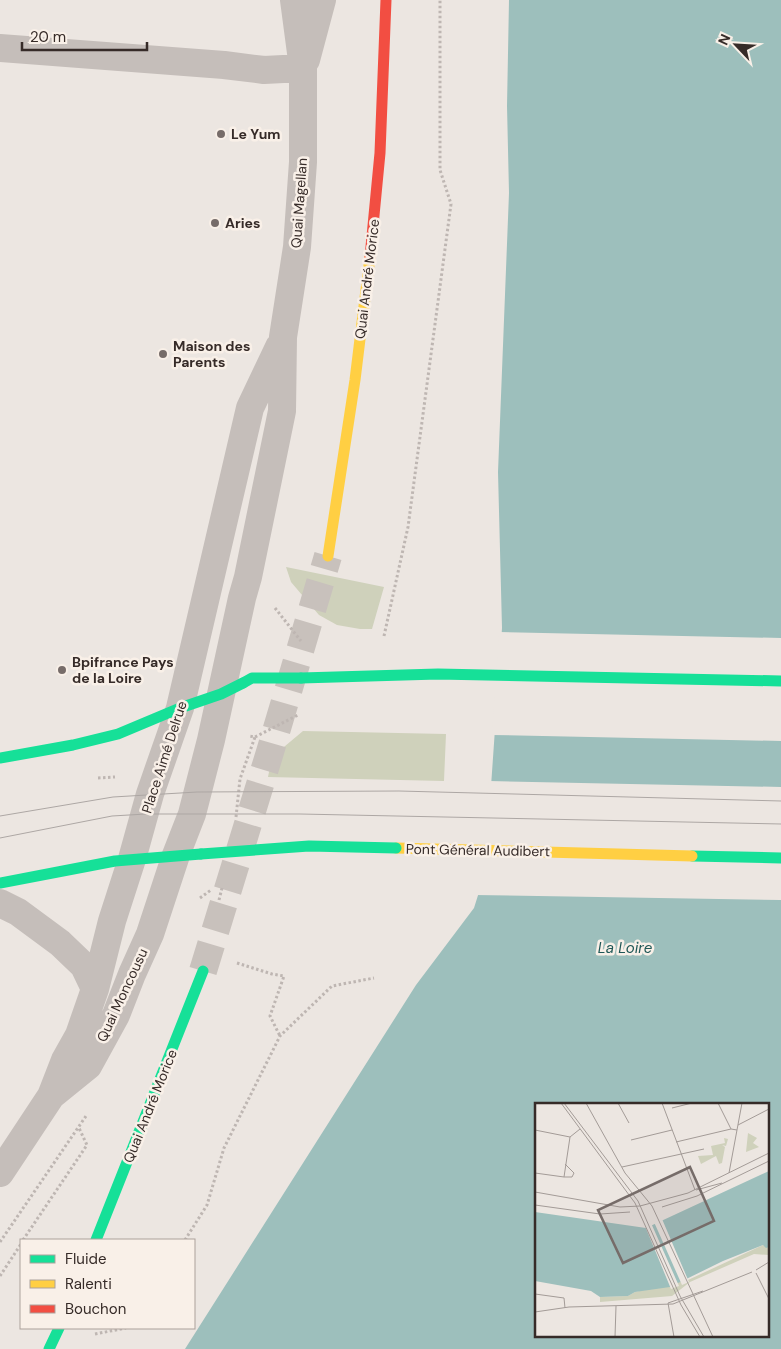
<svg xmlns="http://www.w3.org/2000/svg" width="781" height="1349" viewBox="0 0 781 1349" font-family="'DM Sans',sans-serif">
<rect width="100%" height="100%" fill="#ece6e1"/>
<path fill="#cfd1bb" d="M286,567l98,20 -12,42h-12l-23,-4 -18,-10 -28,-33z
M303,731l143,3 -2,47 -176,-4 4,-20z"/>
<path fill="#9dbfbc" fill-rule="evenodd" d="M509,0h272v1349h-596l231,-364 58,-77 11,-35 17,-245 -4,-156 11,-279 -2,-87zM536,1104h231v231h-231z"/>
<path fill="#ece6e1" d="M499,632l282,6v103l-289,-6z
M489,781l292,6v113l-306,-5 8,-22z"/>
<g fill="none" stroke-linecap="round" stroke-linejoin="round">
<path stroke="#c8c1bc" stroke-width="28" stroke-dasharray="28 14" stroke-linecap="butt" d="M203,971l67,-219 58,-196"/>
<path stroke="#beb6b2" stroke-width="3" stroke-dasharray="2.5 2.5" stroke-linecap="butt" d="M384,636l24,-109 43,-323 -11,-34v-170
M98,778l17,-1
M236,817l4,-38 15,-42 -6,-1
M200,898l11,-8
M219,900l3,-12
M237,963l35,11 12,2 -14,40 10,20
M23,1240l64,-95 -8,-17
M185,1240l22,-35 17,-57 56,-112 52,-50 42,-8
M0,1242l86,-126
M0,1276l21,-32
M95,1334l31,-6"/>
<path stroke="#c5beba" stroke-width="28" d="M0,48l224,17 40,5 39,-2
M306,60l16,-60
M0,903l18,9 42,31 24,23 11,23
M51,1096l37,-30 28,-51 16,-41 18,-40 26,-79 16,-41 19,-74 31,-142 6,-21 34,-166 1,-74 14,-90 6,-85v-94l-9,-68
M0,1173l51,-77 14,-36 14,-25 16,-46 17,-68 20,-62 18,-65 30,-86 70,-300 29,-61"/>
<path stroke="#16e098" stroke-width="11" d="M301,678l137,-4 343,7
M0,758l73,-13 45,-11 62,-26 41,-14 22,-11
M692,856l89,2
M0,883l115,-22 86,-7
M96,1240l107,-269
M49,1349l10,-21"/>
<path stroke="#ffcf43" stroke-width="11" d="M328,556l27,-176 15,-123
M396,848l296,8"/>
<path stroke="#f24e42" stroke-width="11" d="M370,257l10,-104 6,-153"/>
<path stroke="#ada7a4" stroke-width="1" d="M0,816l113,-19 84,-5 202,-1 382,10
M0,838l112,-22 34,-2h154l481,10"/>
<path stroke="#beb6b2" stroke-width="3" stroke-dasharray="2.5 2.5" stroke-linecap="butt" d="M275,608l26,33
M255,737l43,-22"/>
<path stroke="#16e098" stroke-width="11" d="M243,683l9,-5h49
M201,854l108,-8 87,2"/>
</g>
<g fill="#766c69" stroke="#f9f0e8" stroke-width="2">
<circle cx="221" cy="134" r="5"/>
<circle cx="215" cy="223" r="5"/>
<circle cx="163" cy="354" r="5"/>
<circle cx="62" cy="670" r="5"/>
</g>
<g text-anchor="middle" stroke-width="5" stroke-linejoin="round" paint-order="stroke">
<g font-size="14" font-weight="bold" fill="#362b28" stroke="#f9f0e8" text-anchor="start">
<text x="231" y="139">Le Yum</text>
<text x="225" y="228">Aries</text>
<text x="173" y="351">Maison des<tspan x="173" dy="16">Parents</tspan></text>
<text x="72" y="667">Bpifrance Pays<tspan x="72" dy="16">de la Loire</tspan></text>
</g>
<g font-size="14" fill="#362b28" stroke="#f9f0e8">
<text transform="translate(299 203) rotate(-86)" y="5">Quai Magellan</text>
<text transform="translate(367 279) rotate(-83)" y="5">Quai André Morice</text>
<text transform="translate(164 757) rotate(-72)" y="5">Place Aimé Delrue</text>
<text transform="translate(478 850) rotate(1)" y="5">Pont Général Audibert</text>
<text transform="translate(122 995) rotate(-65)" y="5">Quai Moncousu</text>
<text transform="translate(150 1106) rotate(-68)" y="5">Quai André Morice</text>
</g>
<g font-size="15" font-style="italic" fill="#1e5756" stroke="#f9f0e8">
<text x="625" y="953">La Loire</text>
</g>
</g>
<g transform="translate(535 1103)">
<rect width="234" height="234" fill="#ece6e1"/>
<path d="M213,30l9,5 -4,5 6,4 -13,5zM189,35l4,1 -2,7 -4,-1 3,2 -3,16 -3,1 -3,-8 -15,8 -3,-8 15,-1 -2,-9 14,-3zM228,142l6,2v8l-15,-1 -64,28 -18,14 -72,6v-5l28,-1 7,-4 53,-12z" fill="#cfd1bb"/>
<path d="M234,68v76l-3,1 -3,-3 -40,16 -53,26 -35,5 -7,4 -28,1 -9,-6 -56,-10v-69l111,16z" fill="#9dbfbc"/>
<path d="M127,116l27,63 -7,3 -28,-63zM116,120l28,63 -8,3 -26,-63z" fill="#ece6e1"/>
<path fill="none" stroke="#a39b97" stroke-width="1" d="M26,0l74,100 46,102 19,32M29,0l74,98 42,95 24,41M51,0l39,70 27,33 61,131M83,0l11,20M127,0l33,87M183,0l13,26M137,5l20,-5M203,22l31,-16M0,27l35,7 10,-8M96,37l41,-10M141,39l55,-13 6,1M87,64l82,-18M0,70l29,4 6,-40M194,70l13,-70M29,74h8l2,-4 -9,-9M161,87l26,-7M0,89l85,15 20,-1 48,-13 81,-40M0,102l65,9 30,-2M127,104l35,-11 72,-35M221,167l13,-8M221,170l13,26M0,191l29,4 1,10M133,200l35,-12M133,200l6,34M0,209l34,-5 104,-3 79,-32M80,234l1,-31"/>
<path fill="#766c69" fill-opacity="0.15" stroke="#766c69" stroke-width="2.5" d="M155,64l24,54 -91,42 -25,-53z"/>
<rect width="234" height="234" fill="none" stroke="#362b28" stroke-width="2.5"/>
</g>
<rect x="20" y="1239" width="175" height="90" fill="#f9f0e8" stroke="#aba19b"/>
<rect x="30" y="1255" width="25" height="8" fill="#16e098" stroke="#aba19b"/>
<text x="65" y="1264" font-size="15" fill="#362b28">Fluide</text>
<rect x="30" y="1280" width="25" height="8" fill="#ffcf43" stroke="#aba19b"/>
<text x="65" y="1289" font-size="15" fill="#362b28">Ralenti</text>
<rect x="30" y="1305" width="25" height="8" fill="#f24e42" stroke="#aba19b"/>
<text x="65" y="1314" font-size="15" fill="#362b28">Bouchon</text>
<g transform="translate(736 45) rotate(295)" stroke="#f9f0e8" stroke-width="4" paint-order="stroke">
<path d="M0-4L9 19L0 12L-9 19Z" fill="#362b28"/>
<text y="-8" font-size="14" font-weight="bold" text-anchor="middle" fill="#362b28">N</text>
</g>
<path d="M22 42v8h125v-8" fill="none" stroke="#362b28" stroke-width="2.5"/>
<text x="30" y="42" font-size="15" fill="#362b28" stroke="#f9f0e8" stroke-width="4" paint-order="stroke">20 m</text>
</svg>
